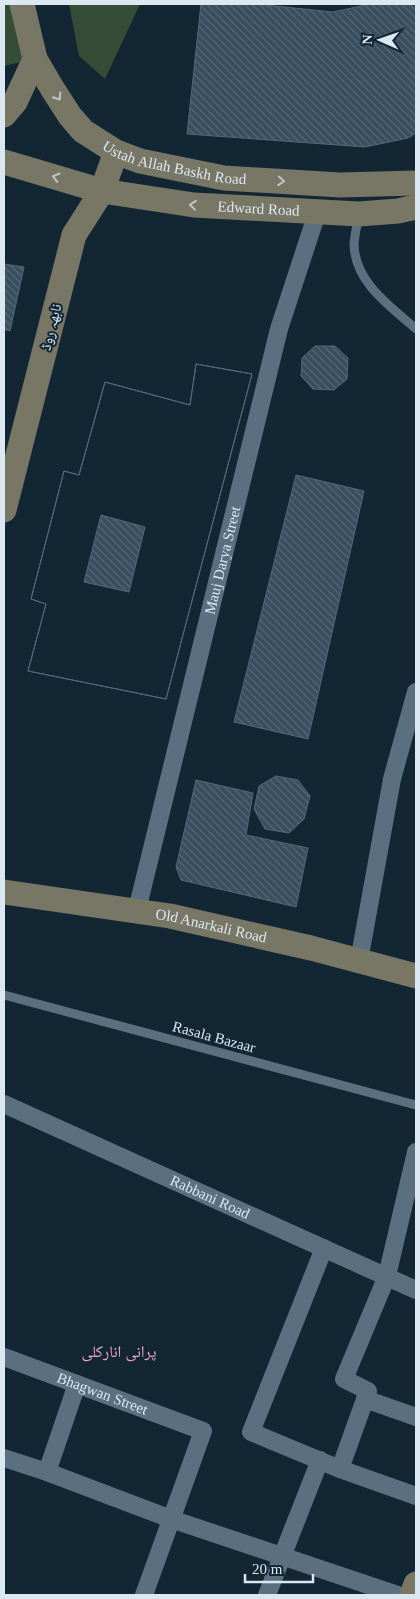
<svg xmlns="http://www.w3.org/2000/svg" width="420" height="1599" viewBox="0 0 420 1599" font-family="'Times New Roman','Noto Naskh Arabic',serif">
<defs>
<pattern id="building-back-hatch" width="6" height="6" patternUnits="userSpaceOnUse" patternTransform="scale(1.25)"><rect width="6" height="6" fill="#394e5e"/><path d="M-1 5l2 2M0 0l6 6M5-1l2 2" fill="none" stroke="#556876"/></pattern>
</defs>
<rect width="100%" height="100%" fill="#122634"/>
<path fill="#354d37" d="M4,4h18l13,55 -31,7z
M69,4h71l-35,75 -26,-23z"/>
<path fill="url(#building-back-hatch)" stroke="#536879" fill-rule="evenodd" d="M201,4h55l77,8 37,-8h46v129l-8,5 -43,9 -178,-13z
M4,264l20,3 -14,64 -6,-2z
M315,346h20l13,12 -1,21 -13,11 -21,-1 -12,-13 1,-18z
M196,364l56,10 -86,325 -138,-28 18,-67 -15,-5 33,-128 15,4 26,-93 85,23zM101,515l44,12 -16,65 -45,-10z
M196,364l56,10 -86,325 -138,-28 18,-67 -15,-5 33,-128 15,4 26,-93 85,23z
M296,475l68,16 -56,248 -74,-17z
M276,776l22,4 12,16 -6,23 -15,14 -24,-4 -11,-20 5,-23z
M196,780l57,13 -7,42 62,13 -12,59 -115,-27 -5,-13z"/>
<g fill="none" stroke-linecap="round" stroke-linejoin="round">
<path stroke="#5a7081" stroke-width="9" d="M359,216c-2,8 -4,18 -5,27 0,39 36,63 62,86
M4,995l412,110"/>
<g stroke="#5a7081" stroke-width="18">
<path id="s1" d="M137,910l142,-581 38,-116"/>
<path d="M359,961l33,-182 24,-87"/>
<path id="s2" d="M4,1104l412,186"/>
<path d="M324,1248l-73,184 89,37 76,27"/>
<path id="s3" d="M4,1357l199,74 -59,164"/>
<path d="M365,1399l51,18"/>
<path d="M4,1458l43,14 124,47 227,76"/>
<path d="M340,1469l28,-78 -24,-12 43,-103 29,-124"/>
<path d="M47,1472l30,-88"/>
<path d="M267,1595l53,-135"/>
</g>
<g stroke="#787664" stroke-width="25">
<path id="s4" d="M22,4l13,55 17,29 18,28 13,15 33,21 24,9 84,17 116,7 76,-2"/>
<path d="M4,115l11,-13 20,-43"/>
<path id="s5" d="M4,162l98,29 92,14 165,9 39,-3 18,-4"/>
<path d="M4,510l70,-275 28,-44 14,-39"/>
<path id="s6" d="M4,892l166,24 141,32 105,28"/>
<path d="M412,1595l4,-11"/>
</g>
</g>
<defs><path id="oneway-chevron" d="M-2-3.5L2.5 0L-2 3.5" fill="none" stroke-width="1.6" stroke-linecap="round" stroke-linejoin="round" transform="scale(1.25)"/></defs>
<g stroke="#bdc5c7">
<use href="#oneway-chevron" transform="translate(58 97) rotate(57)"/>
<use href="#oneway-chevron" transform="translate(56 177) rotate(-164)"/>
<use href="#oneway-chevron" transform="translate(281 181) rotate(4)"/>
<use href="#oneway-chevron" transform="translate(193 205) rotate(-174)"/>
</g>
<g text-anchor="middle" stroke-width="4" stroke-linejoin="round" paint-order="stroke">
<g font-size="15" fill="#dbe7f1" stroke="#122634">
<text dy="5" stroke="none"><textPath href="#s4" startOffset="242">Ustah Allah Baskh Road</textPath></text>
<text dy="5" stroke="none"><textPath href="#s5" startOffset="260">Edward Road</textPath></text>
<text transform="translate(51 327) rotate(-76)" y="5">نابھہ روڈ</text>
<text dy="5" stroke="none"><textPath href="#s1" startOffset="360">Mauj Darya Street</textPath></text>
<text dy="5" stroke="none"><textPath href="#s6" startOffset="210">Old Anarkali Road</textPath></text>
<text transform="translate(214 1037) rotate(15)" y="5">Rasala Bazaar</text>
<text dy="5" stroke="none"><textPath href="#s2" startOffset="226">Rabbani Road</textPath></text>
<text dy="5" stroke="none"><textPath href="#s3" startOffset="105">Bhagwan Street</textPath></text>
</g>
<g font-size="16" fill="#f0a4c7" stroke="#122634">
<text x="119" y="1357">پرانی انارکلی</text>
</g>
</g>
<rect width="420" height="1599" fill="none" stroke="#dbe7f1" stroke-width="10"/>
<g transform="translate(380 40) rotate(272)" stroke="#122634" stroke-width="4" paint-order="stroke">
<path d="M0-4L9 19L0 12L-9 19Z" fill="#dbe7f1"/>
<text y="-8" font-size="14" font-weight="bold" text-anchor="middle" fill="#dbe7f1">N</text>
</g>
<path d="M245 1574v8h68v-8" fill="none" stroke="#dbe7f1" stroke-width="2.5"/>
<text x="252" y="1574" font-size="15" fill="#dbe7f1" stroke="#122634" stroke-width="4" paint-order="stroke">20 m</text>
</svg>
